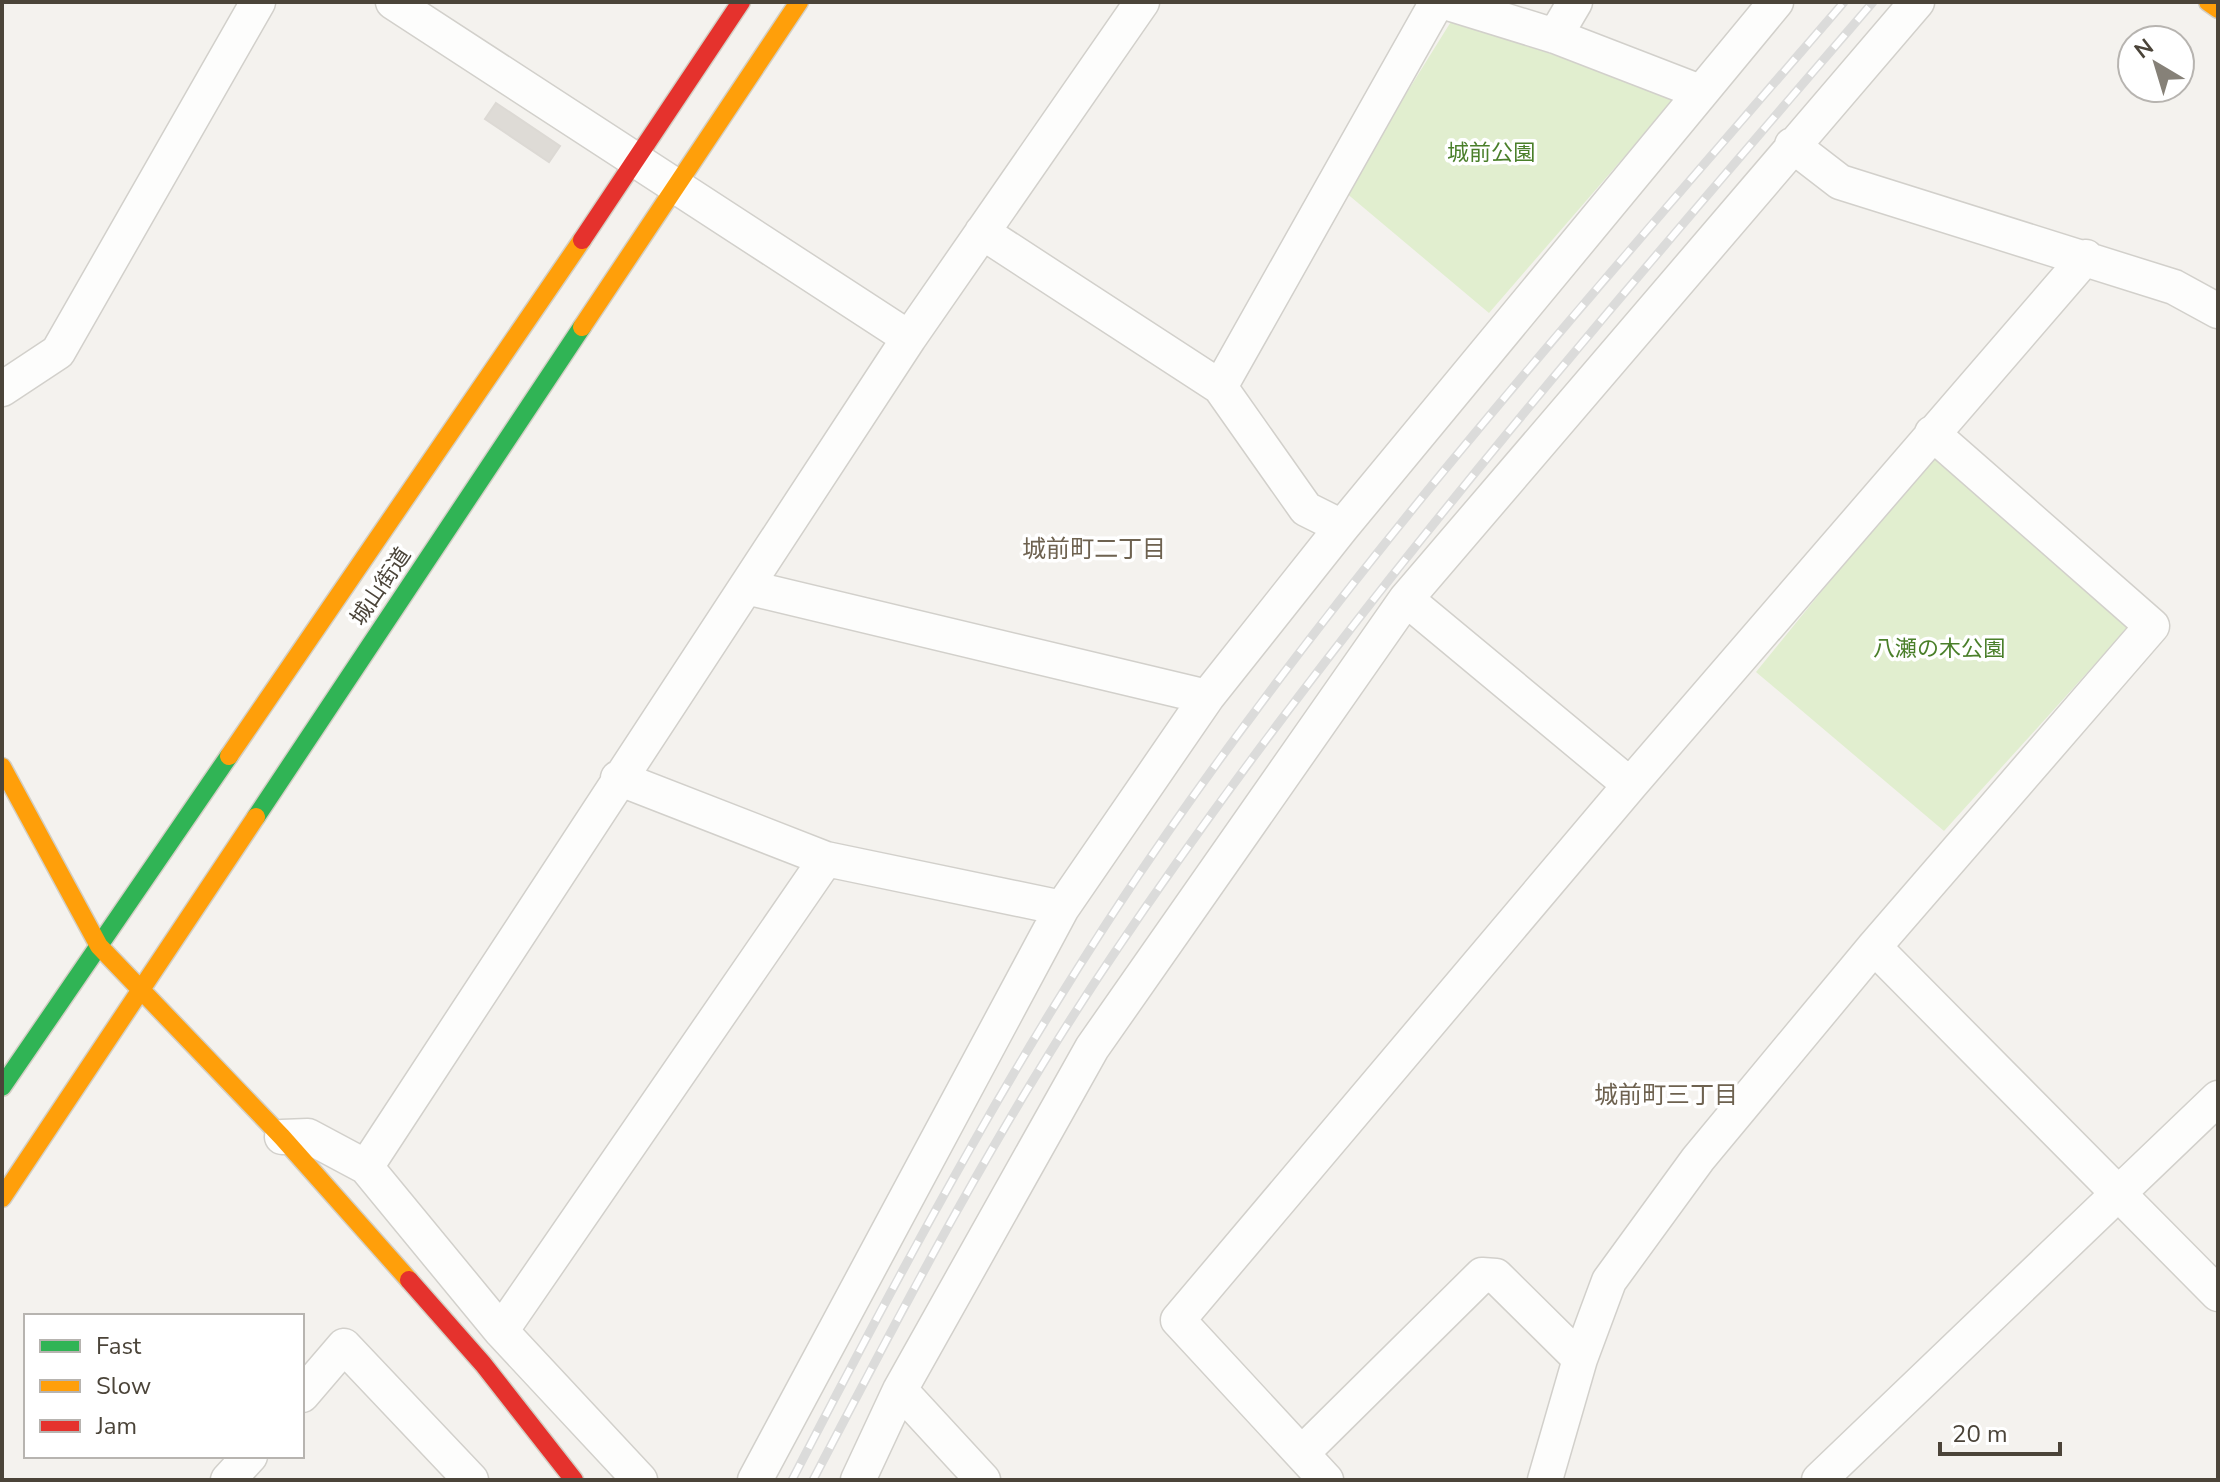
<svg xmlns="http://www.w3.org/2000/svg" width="2220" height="1482" viewBox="0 0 2220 1482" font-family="'Nunito Sans','Noto Sans JP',sans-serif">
<rect width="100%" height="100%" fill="#f4f2ee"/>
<path fill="#e1eecf" d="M1452,20l224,77 -187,216 -144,-121z
M1933,454l199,169 -188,208 -188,-159z"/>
<path fill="#dedbd6" stroke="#dcd9d4" stroke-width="2" d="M496,103l64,43 -11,16 -64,-43z"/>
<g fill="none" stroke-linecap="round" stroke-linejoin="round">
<defs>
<path id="street" d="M393,2l516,336
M1445,2l110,34 145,56
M1555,36l20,-34
M1792,145l48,37 334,105 44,24
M982,232l238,155 86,122 36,18
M1220,387l217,-385
M2,389l56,-37 200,-350
M746,587l461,110
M1406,599l224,186
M618,778l208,81 236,49
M1874,947l344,347
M282,1137l26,-1 58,31 135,164 139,149
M366,1167l543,-829 233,-336
M501,1331l325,-472
M900,1390l83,90
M302,1395l42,-49 127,134
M1302,1453l180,-178 14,1 84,83
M228,1480l22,-24
M755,1480l307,-572 145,-211 135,-170 434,-525
M858,1480l42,-90 192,-342 314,-449 511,-597
M1326,1480l-148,-160 452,-535 456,-528
M1545,1480l35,-121 29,-78 89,-122 176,-212 278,-321 -220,-193
M1819,1480l399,-382"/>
<path id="fast" d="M256,817l326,-490
M2,1087l227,-331"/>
<path id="slow" d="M2208,2l10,7
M582,327l217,-325
M229,756l353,-516
M2,767l97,179 183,191 127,143
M2,1198l254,-381"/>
<path id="jam" d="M582,240l159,-238
M409,1280l74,84 91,116"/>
</defs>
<use href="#street" stroke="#d2d0cb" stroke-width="37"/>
<use href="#fast" stroke="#d3cfc5" stroke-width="21"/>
<use href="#slow" stroke="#d3cfc5" stroke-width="21"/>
<use href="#jam" stroke="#d3cfc5" stroke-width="21"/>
<use href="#street" stroke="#fdfdfc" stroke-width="34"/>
<use href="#fast" stroke="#30b455" stroke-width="18"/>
<use href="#slow" stroke="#ff9f0a" stroke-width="18"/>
<use href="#jam" stroke="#e5322d" stroke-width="18"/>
<defs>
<path id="rail" d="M792,1480c115,-222 233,-443 376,-648 204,-293 444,-560 676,-830
M813,1480c93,-178 187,-358 300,-525 228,-338 495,-644 760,-953"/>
</defs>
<use href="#rail" stroke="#dbdbda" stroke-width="9"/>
<use href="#rail" stroke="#fff" stroke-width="6" stroke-dasharray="18" stroke-linecap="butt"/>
</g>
<g text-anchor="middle" stroke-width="7" stroke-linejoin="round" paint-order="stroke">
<g font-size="22" fill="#4a7f2a" stroke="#fff">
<text x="1491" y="160">城前公園</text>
<text x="1939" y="656">八瀬の木公園</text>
</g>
<g font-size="22" fill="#4b4439" stroke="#fff">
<text transform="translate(380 586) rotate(-56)" y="8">城山街道</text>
</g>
<g font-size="24" fill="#6e6250" stroke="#fff">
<text x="1094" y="557">城前町二丁目</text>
<text x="1666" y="1103">城前町三丁目</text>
</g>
</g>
<rect width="2220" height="1482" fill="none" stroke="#4b4439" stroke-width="8"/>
<rect x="24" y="1314" width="280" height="144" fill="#ffffff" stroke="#b7b4b0" stroke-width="2"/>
<rect x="40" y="1340" width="40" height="12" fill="#30b455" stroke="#b7b4b0" stroke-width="2"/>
<text x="96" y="1354" font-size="24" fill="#4b4439">Fast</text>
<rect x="40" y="1380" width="40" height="12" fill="#ff9f0a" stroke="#b7b4b0" stroke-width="2"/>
<text x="96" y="1394" font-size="24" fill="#4b4439">Slow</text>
<rect x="40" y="1420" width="40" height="12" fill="#e5322d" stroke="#b7b4b0" stroke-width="2"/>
<text x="96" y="1434" font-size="24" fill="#4b4439">Jam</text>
<g transform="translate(2156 64) rotate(322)"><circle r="38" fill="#ffffff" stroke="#b7b4b0" stroke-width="2"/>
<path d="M0-6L14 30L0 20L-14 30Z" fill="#868178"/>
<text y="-12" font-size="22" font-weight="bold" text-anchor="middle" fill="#4b4439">N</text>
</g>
<path d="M1940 1442v12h120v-12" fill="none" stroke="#4b4439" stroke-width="4"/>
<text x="1952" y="1442" font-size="24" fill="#4b4439" stroke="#ffffff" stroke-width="6" paint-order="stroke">20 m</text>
</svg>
